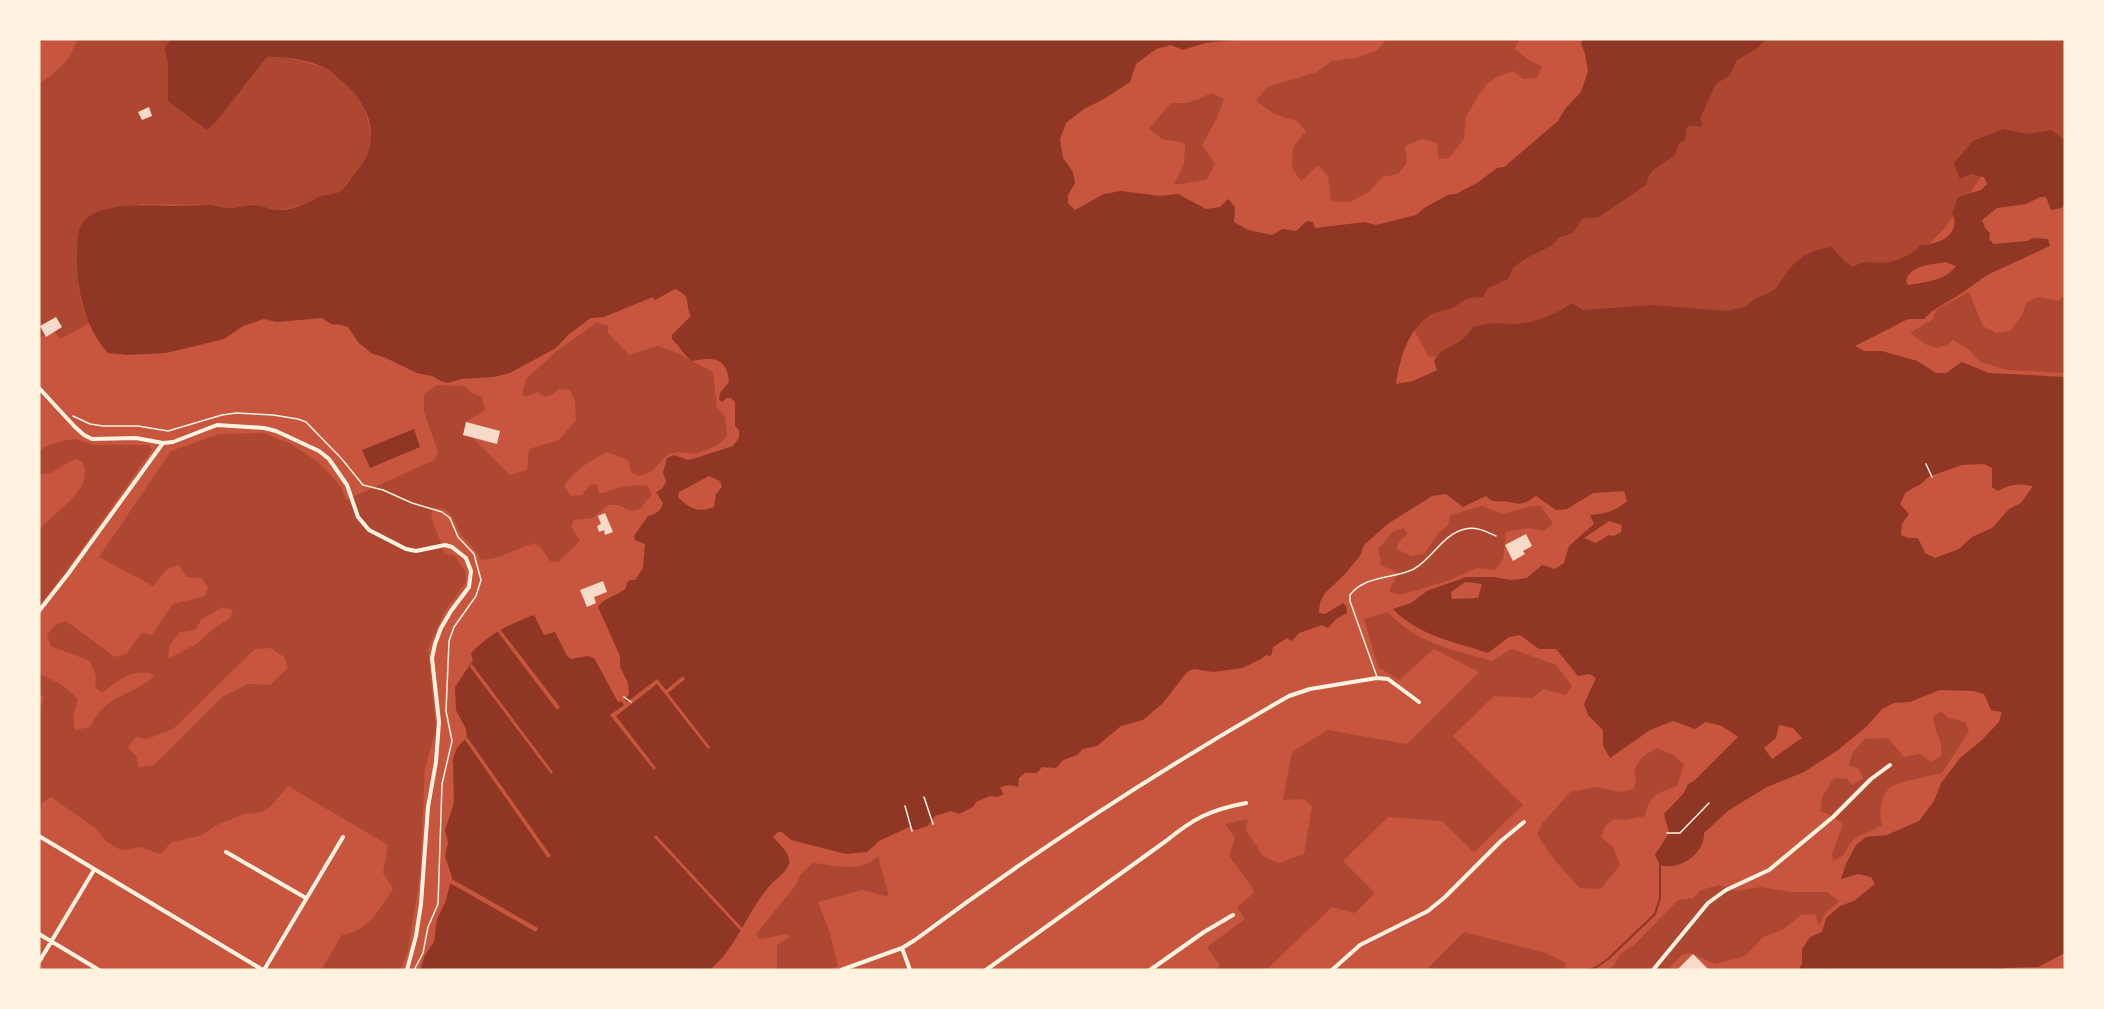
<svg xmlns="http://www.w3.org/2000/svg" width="2104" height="1009" viewBox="0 0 2104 1009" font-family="Overpass,sans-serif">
<rect width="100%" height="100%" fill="#c8553d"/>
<path fill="#ae4732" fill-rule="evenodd" d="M80,39h91l-6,8v4l3,13v37l75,-13 24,-31 12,-1 22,5 25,7 26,20 12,18 8,31 -4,16 -5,11 -16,18 -2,6 -9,6 -12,1 -14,8 -15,4 -17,3 -26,-6 -19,4 -18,-3 -73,-1 -61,21c-4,30 -8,72 9,98l-30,16 -7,-9 -14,8v-254c11,-7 23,-17 31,-28 4,-7 3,-12 10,-17z
M1387,39h132l-4,10 15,12 12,5 -5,12 -14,1 -10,-8 -14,5 -11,7 -10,13 -12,21 -2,22 -15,19 -10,1 -2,-16 -15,-4 -17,7 2,17 -9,11 -16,3 -14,16 -19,9 -18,-1 -3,-25 -10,-11 -17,16 -9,-13 1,-21 13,-16 -9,-10 -23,-7 -18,-13 11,-14 50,-15 15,-11 23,-3 21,-7z
M1749,39h316v124l-81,10 -40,56 -49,49 -36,10 -342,61 -88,8 -25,-45z
M1212,93l12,6 -7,19 -15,27 13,19 -9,16 -32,5 10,-21 1,-21 -23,-4 -13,-10 22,-26h17z
M1969,292l14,34 13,7 14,-2 11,-14 6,-15 11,-5 21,4 6,-5v77l-57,-3 -28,-8 -12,-13 -15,-9c-18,15 -26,5 -43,-7l23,-14 3,-9z
M597,322l11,4v7l21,22 28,-9 16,5 40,21 4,35 8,10 2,19 -9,9 -23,9 -17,-2 -10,2 -17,18 -13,4 -7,-4 -3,-12 -21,-8c-18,9 -31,17 -43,34l7,10 11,-1 9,-11 6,1 2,8c8,1 11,-4 19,-5 8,-2 22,-4 30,-2l4,8 -12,15 -10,2 -11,-6h-11l-15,13 -19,2 -3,6 9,15 -22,21 -8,-1 -9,-13 -7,-5 -38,15 -15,2 -5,-9 -15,-16 -10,-20 -5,-5 -12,-3 -3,10 14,37 10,2 10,15 1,11 -22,31 -16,36 8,81 -11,38 -5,108 -6,38 -6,37 -8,19h-79l21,-35c25,-3 38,-26 51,-46l-10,-16 5,-28 -100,-59 -17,20 -12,7 -15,1 -27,11 -17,11 -28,6 -12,12 -19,-7 -20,3 -14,-8 -12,-14 -44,-31 -8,5 -4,7v-99l5,-12 -5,-5v-19l22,10 17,15 -5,17 2,14 15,-3c19,-37 41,-28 65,-52 -21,-8 -37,5 -53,18l-7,-6 1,-11 -6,-15 -39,-15 -4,-11 8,-10 11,-4 49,36 11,-3 16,-21 10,2 21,-31 32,-8 3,-8 -6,-10 -15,-1 -8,-12 -12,4 -14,17 -54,-29 72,-106 48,-17 44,-1 28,11 27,18 13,13 11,14 4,11 88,-40 4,-8 -14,-40v-18l13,-9 28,1 6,7 11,4 3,13 -19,12 -3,13 10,3 37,37 17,-5 2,-21 30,-9 17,-20 -1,-19 -5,-11 -11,-1 -6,5 -8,3 -7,-5 -13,5 -3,-3 4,-15 31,-28zM223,607l10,3 -3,8 -17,11 -15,14 -30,16 1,-13 11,-14 15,-2 7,-11zM271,648l13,9 4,11 -18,17 -22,-1 -26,13 -68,68 -15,2 -3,-11 -8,-9 8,-10 11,2 26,-10 82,-80z
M76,439l18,6h55l3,5 -88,124 -25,32v-76c16,-20 55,-38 44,-68l-8,-3 -25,14 -11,2v-24c12,-8 23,-11 37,-12z
M1482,506l20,8 29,-8h10l12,18 -9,7 -15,-3 -23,4 -3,27 -8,11 -19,-2 -26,12 -50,15 -11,-4 9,-18 -17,-8 -3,-16 15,-17 11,-4 3,6 -8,8 -3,7 16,7 12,-2 15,-22 9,-6 2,-11z
M1388,612c29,32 64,37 104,49l20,-12 44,16 16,21 -6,9 -23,-6 -11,9 -38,-2 -41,40 70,69 -49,47 -32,-31 -54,-4 -45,44 32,32 -20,20 -23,-6 -66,63h-48l1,-6 -12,-17 38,-28 -8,-12 17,-14 -2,-6 -23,-31 6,-18 -10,-14 23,-5 -2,11 17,26 15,7 26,-9 8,-47 -7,-8 -22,1 9,-48 36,-22 79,14 72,-72 -45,-23 -35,31 -21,-13 -14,-48z
M1941,711l8,7 16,4 4,9 -27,42c-9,2 -46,10 -50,13 -12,8 -13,27 -10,39 -9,6 -18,8 -26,13 -11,7 -6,17 -23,23l-1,-7 11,-30 -13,-9 -10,-4 2,-14 12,-19 13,1 6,6 10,-7 -4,-9 -10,-4 3,-12 13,-14 23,-1 16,19 16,-3 11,8 10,-6c2,-15 -6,-22 -8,-39z
M1657,748l16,7 11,10 -7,21c-19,7 -28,9 -32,30l-20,4 -11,-1 -9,7 -4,11 12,10 7,18 -19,24 -21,-1c-16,-17 -31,-33 -43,-54l5,-10 28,-32 26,-5 24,5 14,-3 2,-11 -2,-8 8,-13z
M878,856l11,41 -27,-7 -44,12 11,28 9,36 -10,4h-55l4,-4v-21l13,-8 -3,-3 -27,5 -4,-5 40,-49 5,-11 12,-11c22,2 48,11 65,-7z
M1719,885l17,6 25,-4 30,5h37l11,10 -14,11 -6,13 -4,-12 -14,1 -17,14 -21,8 -18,19 -30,8 -24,-11 -10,2 -13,15h-60l7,-6 4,-9 16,-11 43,-44 15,-2 8,-8z
M1464,932l82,21 20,10 -1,7h-139z"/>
<path fill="#8f3625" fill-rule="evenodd" d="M171,39h1074l-40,4 -22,7 -12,-5 -15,4 -20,15 -6,18 -26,17 -20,10 -18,14 -6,16 3,19 10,14 2,11 -7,12v8l7,7 29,-16 17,-3 39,5 18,-2 28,15 14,-2 8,-8 7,8 -1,15 14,8 24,5 11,-6 13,2 11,-10 6,1 2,6 50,-6 11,3 40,-10 8,-7 24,-13 8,-1 21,-11 20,-15 7,-1 54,-46 7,-12 16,-17 7,-21 -3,-17 -4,-11 2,-4h183l-10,10 -19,11 -7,15 -14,9 -16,34 3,6 -3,3 -10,-2 -3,2c-3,9 3,11 -8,16l-4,12 -22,15 -4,5 -3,10 -47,32 -17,2 -9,14 -13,4 -9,9 -28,14 -9,7 -6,12 -20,9 -5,9c-22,0 -17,5 -34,12 -7,3 -3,0 -9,2 -30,9 -40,46 -44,73l17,-3 24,-11 -3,-9c8,-16 29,-15 39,-34 17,-5 26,-3 42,-3 21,-1 41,-10 57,-21l11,7 69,-5 73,6 21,-4c7,-10 18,-10 28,-17 4,-3 7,-10 11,-15 11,-17 27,-26 47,-28l12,14 9,6c13,-7 14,-4 28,-4 15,0 30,-8 40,-18 18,0 41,-11 31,-32l6,-16 23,-7 6,-6 -3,-7 -13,-3 -11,5 -6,-16 19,-22 30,-12 23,5 25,-4 14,10v63l-3,5 -11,2 -5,-13h-6l-14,7 -29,4 -15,12 3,8 5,5 -1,6 5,5 33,-3 7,-3 14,1 2,7 -63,29 -25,18 -30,18 -8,8h-16l-53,27 9,5h18l35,10 19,12h10l16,-11 27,11 76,4v576l-27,14 -33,1 -4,2h-202l3,-7v-14l8,-12 12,-5 4,-14 14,-12 14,-5 21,-17 -4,-7 -13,-3 -17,5 5,-15 10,-19 10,-8 21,-2 32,-14 15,-20 7,-18 19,-25 21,-17 18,-19 3,-10 -11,-2 -7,-16 -11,-3 -33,-1 -30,12 -16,1 -12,6 -15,17 -29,24 -34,22 -37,15 -38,23 -25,23c1,20 -24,38 -44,32l-5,-10 14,-22 -5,-19 20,-21 4,-9 6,-3 44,-44 -16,-11 -16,-4 -11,7 -22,-8 -23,9 -40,28 -7,-12v-16l-15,-15 -4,-11 12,-26 -6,-4 -12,2 -22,-27h-17l-19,-14 -11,2 -21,16c-33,-11 -71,-18 -95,-44l18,-6 16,-12 39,-14h27l18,3 16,-2 15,-13 13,4 9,-6 5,-17 25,-22 -4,-9c15,-1 26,-4 37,-14l-3,-10 -31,2 -26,16 -11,1 -20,-14c-5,3 -8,6 -13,7 -6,2 -9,-1 -14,-1 -10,-2 -16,2 -23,-6l-23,11 -17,-13 -14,2 -43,27 -25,22 -4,11 -16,19 -19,18 -5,9 -1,11 6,1 18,-11 3,3 1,7 -11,6 -8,9 -6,-3 -23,8 -7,8 -5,-3 -14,9 -2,9 -5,-1 -5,4 -19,9 -29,4 -19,-3 -7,3 -24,31 -20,17 -22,6 -24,20 -14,3 -6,6 -14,5 -7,8 -14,-1 -5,6h-12l-6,5 -1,9c-6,-2 -13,-2 -18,1l4,6 -7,3 -7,-1 -14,6 -3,5 -14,7 -8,-3 -16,5 -7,10 -13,4 -6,-3 -30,14 -12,11 -21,2 -55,-14 -9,-8h-4l-5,5c6,7 19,18 16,27 -4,11 -16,16 -22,25 -21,26 -31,59 -57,81h-290l5,-15 9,-13 3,-23 8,-16 7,-26 -7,-21 3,-13 -3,-13 9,-27 -1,-44 4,-11 10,-11 -1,-8 -10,-19 -1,-23 18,-27 -2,-7c20,-20 37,-28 63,-38l10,20 11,-3 12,24 4,3 17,-3 6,2 24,44 6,-1 5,-7 -1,-11 -8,-16v-11l-22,-49c5,-9 21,-12 28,-19l1,-5 3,-3h5l8,-12 2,-24 -10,-4 -1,-4 14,-20c7,-1 14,-6 15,-13l-7,-11 6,-3 4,-7 -3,-10 4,-14 7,-3 14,5 11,-3 34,-11 6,-8v-8l-4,-4v-24l-4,-4h-4l-5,4 -3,-3 1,-6 9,-11c-2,-25 -16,-25 -37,-21 -9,-6 -12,-15 -20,-22v-4l19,-19c-7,-13 2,-19 -16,-27l-20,11 -2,-3 -49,20 -13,1 -22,16 -13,14 -46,25 -16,4 -33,2 -13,4 -7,-2 -9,-5 -15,-3 -31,-15 -15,-5 -13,-11 -10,-15 -7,-2 -10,-1 -9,-6 -45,4 -13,-3 -21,7 -19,13 -58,14 -39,2 -19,-2c-21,-24 -30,-56 -31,-88 0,-9 0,-33 4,-40 14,-24 67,-20 90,-19 14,0 27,-1 41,-1 7,1 15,3 22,3 6,-1 12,-3 18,-3 9,-1 18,5 27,5 16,0 28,-7 42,-14 6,-2 12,-1 18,-4 7,-4 11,-14 17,-20 28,-31 14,-70 -17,-93 -4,-4 -9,-9 -14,-11 -17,-8 -40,-12 -58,-11l-51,65 -9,8 -39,-29v-37l-3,-13v-4zM1946,262l10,4c-11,15 -31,16 -48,19l-2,-4c5,-17 25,-16 40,-19zM1984,464l8,4v19l6,4c12,-7 21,-8 35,-5l-12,17 -12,6 -17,19 -20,9 -13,12 -24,9 -10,-5 -7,-15h-10l-7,-3 1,-11 7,-10 -9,-10 6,-12 15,-8 7,-7 34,-12zM709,476l11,5 2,6 -6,7 -2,13c-16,6 -24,2 -36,-10l1,-5zM1609,521l13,4 -1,7 -7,4 -5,-1 -13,8 -12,-5zM1465,582l17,2 -4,14 -26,1 -1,-7zM1779,725l14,3 9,10 -30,21 -8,-11 12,-10z
M414,429l6,18 -50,21 -8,-18z"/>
<path fill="#c8553d" d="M500,629l60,78 -3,3 -60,-79z
M471,663l82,109 -2,2 -81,-107z
M683,676l2,3 -17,14 42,54 -2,2 -51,-65 -41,32 40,52 -2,2 -44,-55 14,-10 -3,-5 2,-2 4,4 30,-23 9,11z
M467,737l84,119 -3,2 -83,-118z
M656,835l87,94 -2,2 -87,-94z
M450,878l88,50 -2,4 -88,-50z"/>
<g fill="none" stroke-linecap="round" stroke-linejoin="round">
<path stroke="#8f3625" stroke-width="2" d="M1566,970h10
M1586,970l9,-2 13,-9 47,-45 5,-16v-33"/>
</g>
<path fill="#f7dbc8" d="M149,107l3,9 -10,4 -4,-8z
M56,317l6,10 -16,10 -6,-11z
M466,422l34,9 -3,13 -34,-9z
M605,513l8,19 -8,3 -1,-5 -5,2 -2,-6 4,-2 -3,-8z
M1526,534l6,12 -9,5 2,3 -12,7 -8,-16z
M603,581l4,11 -13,5 2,6 -9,4 -7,-17z
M1693,954l16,16h-32z"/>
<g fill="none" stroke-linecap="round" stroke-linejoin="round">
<path stroke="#fff3e0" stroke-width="1.5" d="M73,416l17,8 13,2h35l30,5 54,-16 14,-2 37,2 25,4 8,3 35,36 22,27 20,5 29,13 30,9 8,6 8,19 16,17 7,26 -5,16 -22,31 -5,14 -3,70 6,30 -10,43 -4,120 -10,23 -5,26 -9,17
M1926,464l6,13
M624,697l7,5
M924,797l9,27
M905,806l7,25
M1667,833h13l29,-30"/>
<path stroke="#fff3e0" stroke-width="1.5" d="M1377,677l-27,-76v-6c15,-20 44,-16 64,-26 19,-11 29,-35 51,-40 11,-3 22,3 31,7"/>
<path stroke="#fff3e0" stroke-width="4" d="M39,388l36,39 9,8 8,4 44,-1 27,5 10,-1 44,-17 47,3 12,3 43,20 10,8 18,26 11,32 11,13 37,19 10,2 29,-6 7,2 14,11 5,13 -2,16 -18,24 -10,17 -6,16 -3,14 7,64 -3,40 -8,45 -7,97 -5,32 -9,34
M39,611l29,-37 95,-131
M39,836l224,134
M226,852l80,46
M39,934l60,36
M902,948l8,22
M39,962l55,-92
M264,970l79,-133
M841,970l61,-22 13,-8c120,-89 244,-170 374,-244l21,-7 67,-11 11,1 31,23
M986,970l180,-129c28,-23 44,-31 80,-38
M1150,970l54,-38 29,-17
M1332,970l28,-25 68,-34 17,-14 56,-56 23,-19
M1653,970l55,-67 18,-13 43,-20 64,-53 38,-38 19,-14"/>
</g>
<rect width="2104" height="1009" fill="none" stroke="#fff3e0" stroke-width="81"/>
</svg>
